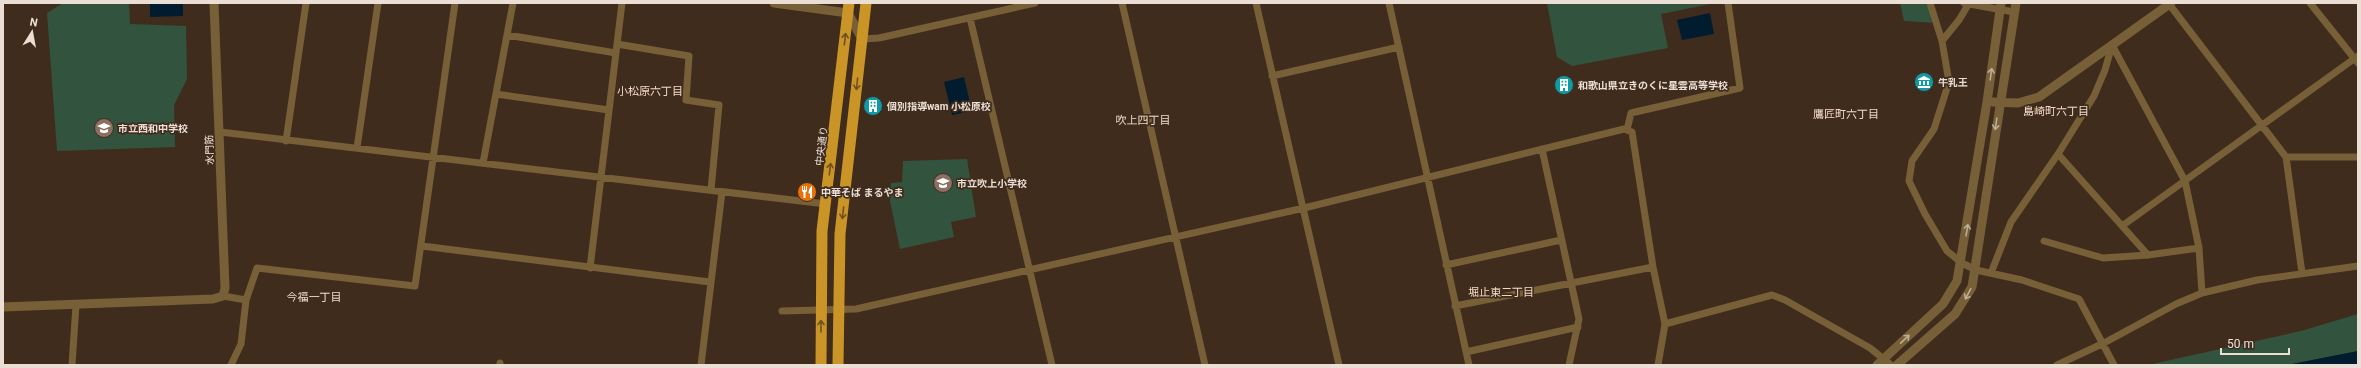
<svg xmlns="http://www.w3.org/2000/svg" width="2361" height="368" viewBox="0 0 2361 368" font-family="Roboto,'Noto Sans JP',sans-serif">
<rect width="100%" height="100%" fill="#402c1d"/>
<path fill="#32543e" d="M63,3h66l1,21 56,2 1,53 -13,26 1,42 -118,4 -10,-138z
M1547,3h163v1l-49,10 7,34 -96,18 -15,-9z
M1900,3h29l7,20 -32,-2z
M967,159l9,58 -25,5 3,15 -54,12 -10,-48 1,-18 11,-1 1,-21z
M2358,314v37l-71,14h-139l153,-34z"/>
<path fill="#011c2f" d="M150,3h33v13l-33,1z
M1710,13l4,21 -32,6 -5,-20z
M964,77l8,34 -20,4 -8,-33z
M2358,351v14h-71z"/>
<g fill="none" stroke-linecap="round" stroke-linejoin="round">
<path stroke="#775f37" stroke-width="7" d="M1122,3l83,362
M1256,3l83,362
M1389,3l80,362
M1930,3l12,38 7,41 -15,47 -22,32 -3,20 16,33 22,37 15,12 14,7 46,10 57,19 35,66
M1964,3l50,9
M2310,3l48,60
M2169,4l117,153 16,116
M970,18l82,347
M507,35l109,18
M862,39l17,-1 156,-35
M1942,41l17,-21 9,-15
M617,44l72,12 -3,44 33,5 -8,85
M2112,45l73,136 14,67 3,45
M1272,76l127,-29
M496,94l113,16
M1627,130l4,-17 109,-25 -12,-85
M220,132l606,72
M286,141l20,-138
M357,148l21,-145
M1542,149l37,170 -10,46
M2058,154l90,101
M2286,157h72
M483,163l30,-160
M2122,226l236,-170
M2044,241l59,17 45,-3 51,-7
M422,246l288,36
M1446,265l115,-25
M590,268l32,-265
M1991,273l20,-51 47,-68 36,-58 11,-26 7,-25
M223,296l23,4
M1455,306l198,-39
M782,311l74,-2 448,-101 320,-79 8,3 21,135 12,57 -7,41
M1665,324l107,-29 13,5 85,48 21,17
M1466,352l112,-25
M72,365l4,-60
M231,365l10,-21 5,-44 11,-32 158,18 40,-283
M500,365v-2
M701,365l21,-173
M2057,365l47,-22 72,-39 26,-11 55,-13 101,-14"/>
<path stroke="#775f37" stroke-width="9" d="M774,3l74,10 14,26
M1993,102l25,1 21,-6 132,-94
M3,307l210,-8 10,-3 2,-8 -11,-285
M1877,365l66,-61 14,-23 30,-179 14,-99
M1897,365l58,-51 17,-27 44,-284"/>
<path stroke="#ca9427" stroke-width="11" d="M821,365l1,-134 27,-228
M838,365l2,-131 26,-231"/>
</g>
<defs><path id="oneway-shaft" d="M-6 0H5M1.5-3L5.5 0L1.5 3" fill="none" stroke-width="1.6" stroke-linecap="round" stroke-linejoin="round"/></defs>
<g stroke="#705020">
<use href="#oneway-shaft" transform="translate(845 39) rotate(-83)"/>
<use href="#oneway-shaft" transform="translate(857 84) rotate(96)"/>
<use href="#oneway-shaft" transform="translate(830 169) rotate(-83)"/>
<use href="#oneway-shaft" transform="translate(843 213) rotate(96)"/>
<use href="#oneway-shaft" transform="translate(821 326) rotate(-90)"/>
</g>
<g stroke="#bdac96">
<use href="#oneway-shaft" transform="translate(1991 74) rotate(-82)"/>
<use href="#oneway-shaft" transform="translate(1996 124) rotate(98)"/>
<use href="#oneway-shaft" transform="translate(1967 230) rotate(-81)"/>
<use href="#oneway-shaft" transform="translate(1968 294) rotate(118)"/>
<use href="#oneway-shaft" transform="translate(1905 339) rotate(-43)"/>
</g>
<defs>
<symbol id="museum-disc" viewBox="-11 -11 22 22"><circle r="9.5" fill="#0f9aa8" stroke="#402c1d"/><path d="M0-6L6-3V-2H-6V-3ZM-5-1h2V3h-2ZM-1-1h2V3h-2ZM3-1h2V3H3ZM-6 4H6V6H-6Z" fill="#fff"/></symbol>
<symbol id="building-disc" viewBox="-11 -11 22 22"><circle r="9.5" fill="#0f9aa8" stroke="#402c1d"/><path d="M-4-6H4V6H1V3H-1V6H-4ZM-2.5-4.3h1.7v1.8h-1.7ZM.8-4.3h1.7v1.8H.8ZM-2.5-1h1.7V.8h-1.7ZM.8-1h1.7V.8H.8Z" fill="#fff"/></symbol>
<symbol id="school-disc" viewBox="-11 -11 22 22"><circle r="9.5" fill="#8d6e63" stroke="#402c1d"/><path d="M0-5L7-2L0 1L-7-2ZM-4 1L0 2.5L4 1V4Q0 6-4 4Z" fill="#fff"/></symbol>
<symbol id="restaurant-disc" viewBox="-11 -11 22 22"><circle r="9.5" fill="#e8710a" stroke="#402c1d"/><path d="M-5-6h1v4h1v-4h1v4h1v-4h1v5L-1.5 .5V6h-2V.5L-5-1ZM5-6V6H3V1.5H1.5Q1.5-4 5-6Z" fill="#fff"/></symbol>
</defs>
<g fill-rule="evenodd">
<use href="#museum-disc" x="1913" y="71" width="22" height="22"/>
<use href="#building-disc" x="1553" y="74" width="22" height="22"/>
<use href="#building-disc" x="862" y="95" width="22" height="22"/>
<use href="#school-disc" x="93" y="117" width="22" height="22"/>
<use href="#school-disc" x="932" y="172" width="22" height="22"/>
<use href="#restaurant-disc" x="796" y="181" width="22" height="22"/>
</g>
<g text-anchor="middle" stroke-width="3.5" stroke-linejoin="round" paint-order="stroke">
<g font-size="10" font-weight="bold" fill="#ebdfd5" stroke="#402c1d" text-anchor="start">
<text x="1938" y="86">牛乳王</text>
<text x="1578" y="89">和歌山県立きのくに星雲高等学校</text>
<text x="887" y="110">個別指導wam 小松原校</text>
<text x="118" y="132">市立西和中学校</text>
<text x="957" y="187">市立吹上小学校</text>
<text x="821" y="196">中華そば まるやま</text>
</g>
<g font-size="10" fill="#ebdfd5" stroke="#402c1d">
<text transform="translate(821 146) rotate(-83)" y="4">中央通り</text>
<text transform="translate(209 150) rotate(-92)" y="4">水門筋</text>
</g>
<g font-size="11" fill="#f2d8c5" stroke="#402c1d">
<text x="650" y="95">小松原六丁目</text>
<text x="2056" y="115">島崎町六丁目</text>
<text x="1846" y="118">鷹匠町六丁目</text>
<text x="1143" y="124">吹上四丁目</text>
<text x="1501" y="296">堀止東二丁目</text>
<text x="314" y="301">今福一丁目</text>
</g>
</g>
<rect width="2361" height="368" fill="none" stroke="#ebdfd5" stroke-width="8"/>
<g transform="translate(32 32) rotate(11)" stroke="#402c1d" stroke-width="3" paint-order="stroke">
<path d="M0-3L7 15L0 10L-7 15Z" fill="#ebdfd5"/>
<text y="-6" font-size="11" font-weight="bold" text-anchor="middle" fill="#ebdfd5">N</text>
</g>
<path d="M2221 348v6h68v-6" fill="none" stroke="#ebdfd5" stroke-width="2"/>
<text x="2227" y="348" font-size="12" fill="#ebdfd5" stroke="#402c1d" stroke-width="3" paint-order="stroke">50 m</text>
</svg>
